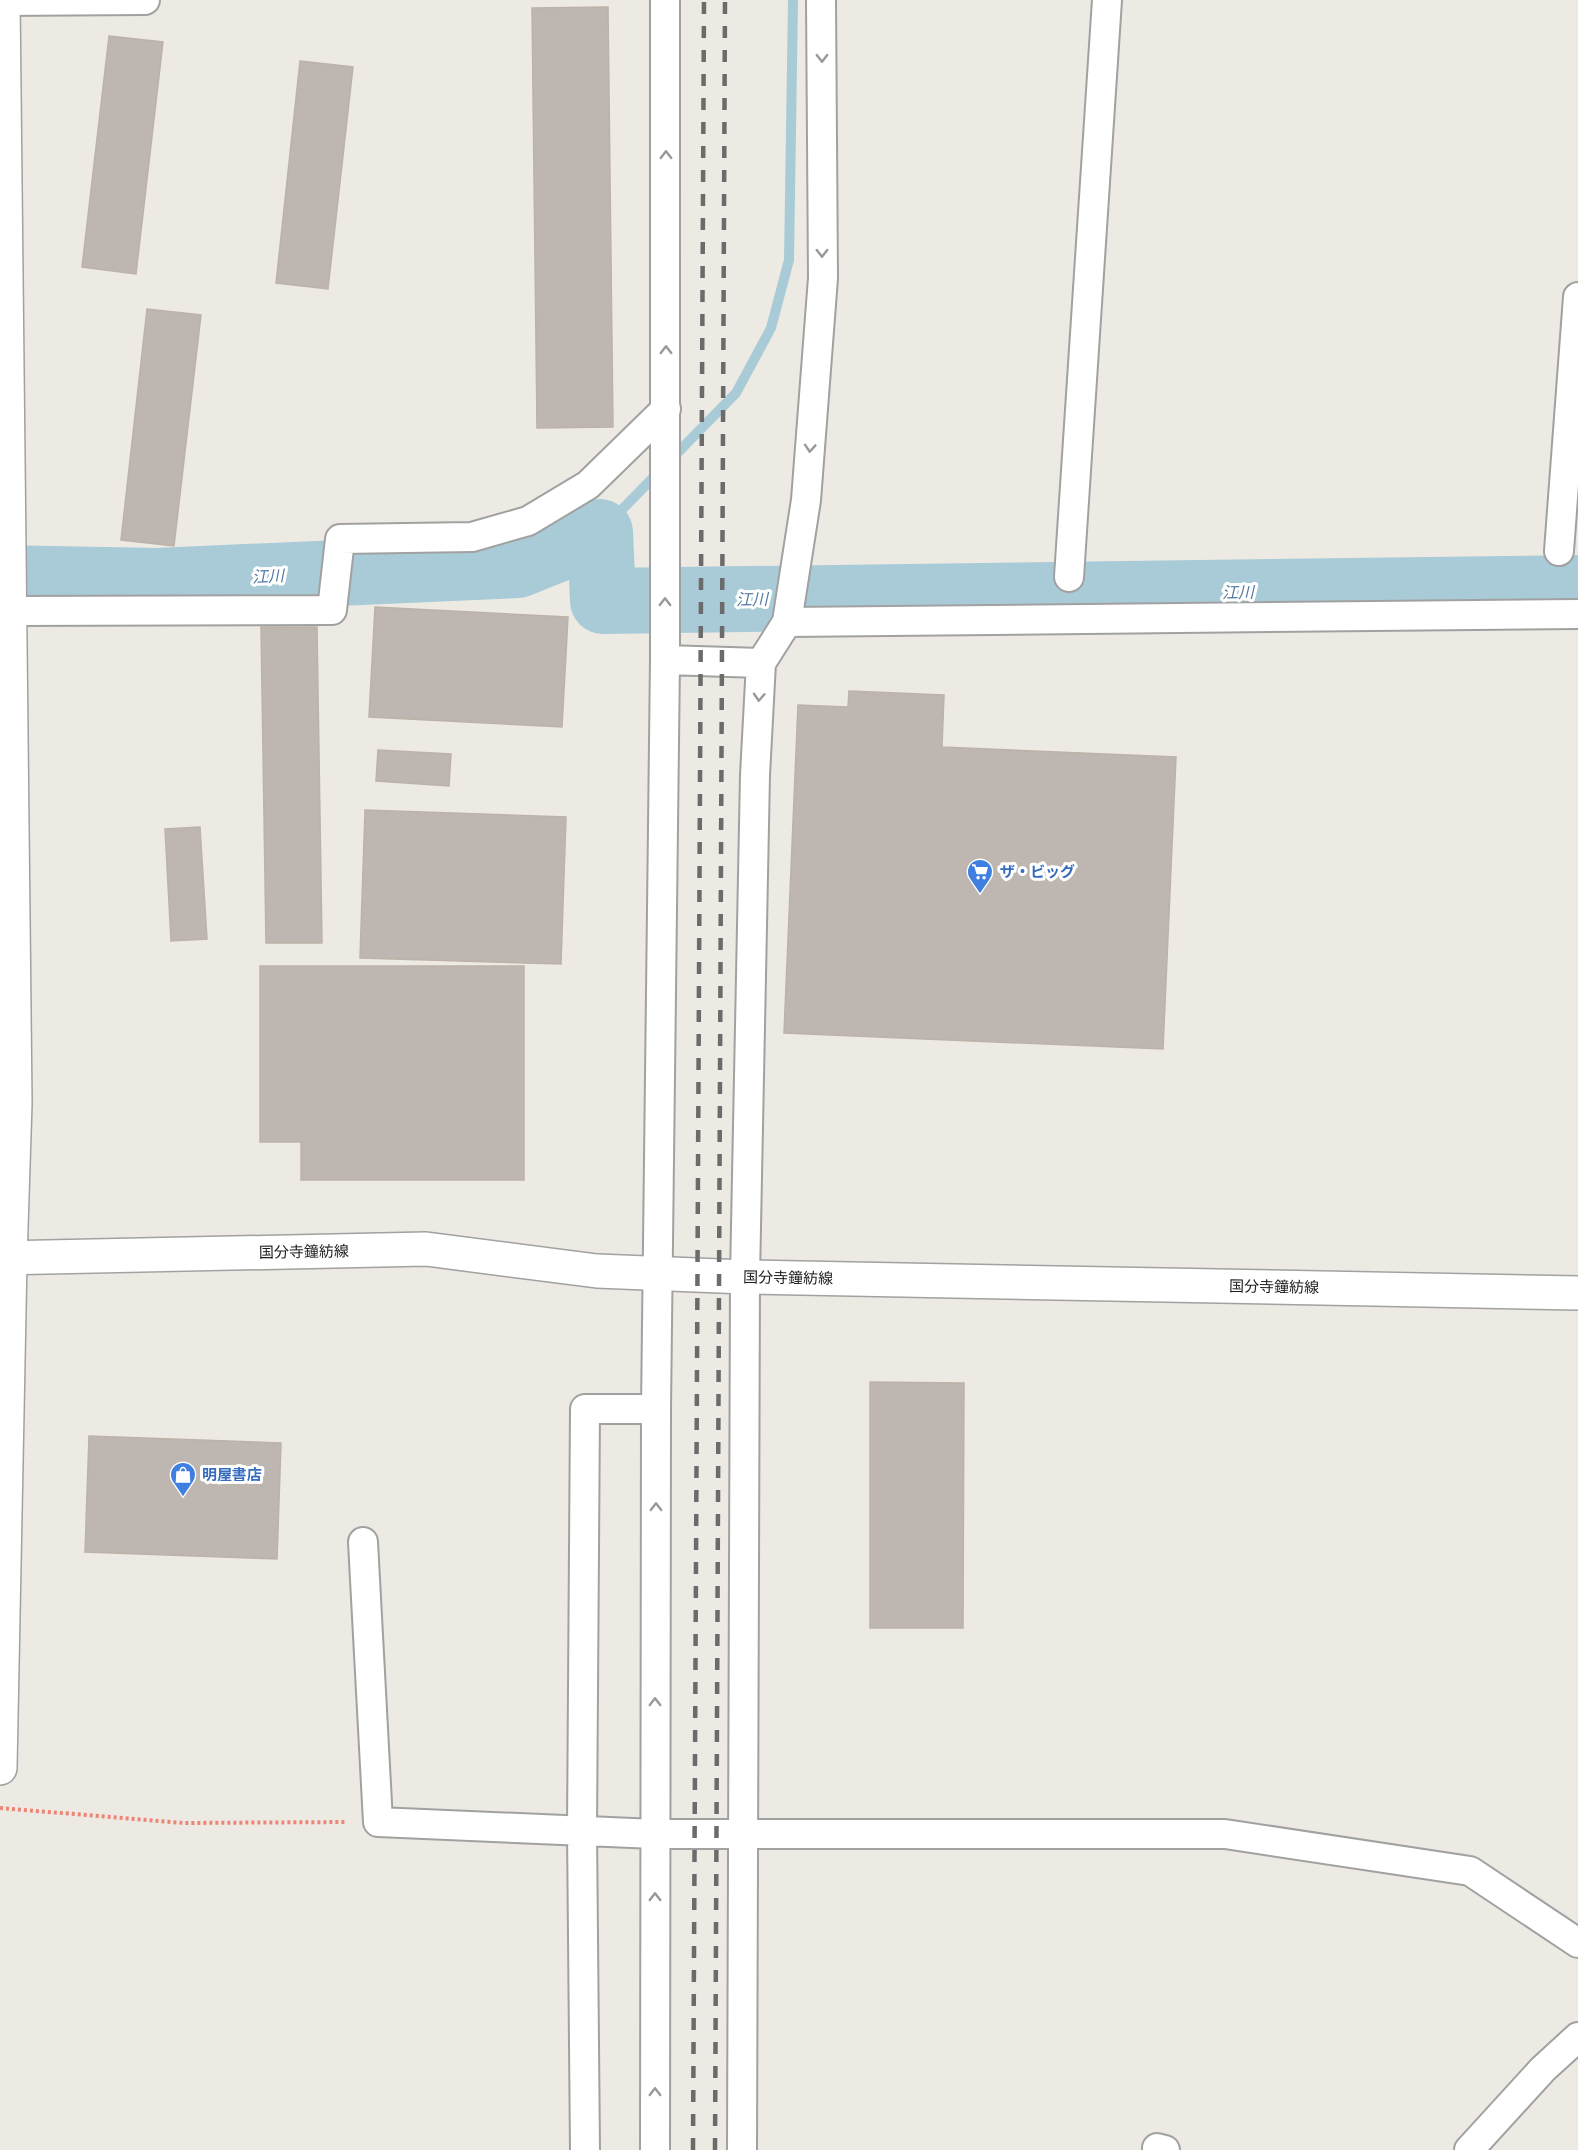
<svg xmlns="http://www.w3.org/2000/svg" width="1578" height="2150" viewBox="0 0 1578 2150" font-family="'Nunito Sans','Noto Sans JP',sans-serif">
<rect width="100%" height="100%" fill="#edeae4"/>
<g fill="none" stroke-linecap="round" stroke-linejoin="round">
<path stroke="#a8cbd7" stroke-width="10" d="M600,532l136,-139 35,-65 18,-68 4,-260"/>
<path stroke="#a8cbd7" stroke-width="66" d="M0,578l157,3 361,-16 82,-33 3,69 975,-13"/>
</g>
<path fill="#bdb6b1" stroke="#bdb2a7" stroke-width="1.5" d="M608,7l5,420 -76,1 -5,-420z
M109,36l54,6 -27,232 -54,-7z
M300,61l53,6 -25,222 -52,-6z
M147,309l54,6 -27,231 -53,-6z
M375,607l193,10 -6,110 -193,-10z
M261,627h56l5,316h-56z
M849,691l95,4 -2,52 234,10 -13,292 -379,-16 14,-328 50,2z
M378,750l73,4 -2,32 -73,-5z
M365,810l201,7 -5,147 -201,-6z
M200,827l7,112 -36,2 -6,-112z
M260,966h264v214h-223v-38h-41z
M870,1382l94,1 -1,245h-93z
M89,1436l192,7 -4,116 -192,-7z"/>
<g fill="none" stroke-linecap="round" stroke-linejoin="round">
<defs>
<path id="minor" d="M0,1l145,-1
M1559,551l19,-254
M1069,577l38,-577
M11,611l321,-1 8,-71 132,-2 56,-16 60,-36 78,-76
M787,622l791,-8
M665,660l96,3
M363,1542l15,280 277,12h570l245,37 108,72
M1157,2148l8,2
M585,2150l-3,-320 3,-421h71
M655,2150l1,-741 9,-749v-660
M742,2150l3,-873 10,-502 6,-112 26,-41 19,-122 17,-222 -2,-278
M1469,2150l74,-81 35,-32"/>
<path id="tertiary" d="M0,1258l426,-9 171,22 148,6 833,16
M0,1768l10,-509 5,-156 -12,-1103"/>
</defs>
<use href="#minor" stroke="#a1a1a1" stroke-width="32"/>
<use href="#tertiary" stroke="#a1a1a1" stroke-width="36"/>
<path stroke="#ec8575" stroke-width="4" stroke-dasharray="3 3" stroke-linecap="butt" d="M0,1808l184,15 163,-1"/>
<use href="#minor" stroke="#fff" stroke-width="28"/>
<use href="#tertiary" stroke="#fff" stroke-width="33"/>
<path stroke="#6b6b6b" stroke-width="4.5" stroke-dasharray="12 12" stroke-linecap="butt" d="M693,2150l11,-2150
M715,2150l10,-2150"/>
</g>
<defs><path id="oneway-chevron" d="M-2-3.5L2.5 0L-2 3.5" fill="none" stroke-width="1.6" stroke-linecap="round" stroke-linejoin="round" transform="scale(1.5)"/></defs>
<g stroke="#999">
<use href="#oneway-chevron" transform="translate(822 58) rotate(90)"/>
<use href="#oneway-chevron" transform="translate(666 155) rotate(-90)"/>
<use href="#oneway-chevron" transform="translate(822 253) rotate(90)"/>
<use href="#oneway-chevron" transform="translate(666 350) rotate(-90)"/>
<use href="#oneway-chevron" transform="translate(810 448) rotate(94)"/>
<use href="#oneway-chevron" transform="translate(665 602) rotate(-90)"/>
<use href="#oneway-chevron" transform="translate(759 697) rotate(93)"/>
<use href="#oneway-chevron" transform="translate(656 1507) rotate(-90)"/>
<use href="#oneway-chevron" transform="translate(655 1702) rotate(-90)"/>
<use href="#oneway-chevron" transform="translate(655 1897) rotate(-90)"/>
<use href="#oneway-chevron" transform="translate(655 2092) rotate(-90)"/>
</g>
<defs>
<symbol id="supermarket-pin" viewBox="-11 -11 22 30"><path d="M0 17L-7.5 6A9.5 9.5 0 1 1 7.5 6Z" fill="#3f7fe0" stroke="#fff"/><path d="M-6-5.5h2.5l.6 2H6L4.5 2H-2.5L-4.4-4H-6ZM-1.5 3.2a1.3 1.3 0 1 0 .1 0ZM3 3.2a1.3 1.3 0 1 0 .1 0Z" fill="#fff"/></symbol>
<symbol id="shop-pin" viewBox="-11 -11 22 30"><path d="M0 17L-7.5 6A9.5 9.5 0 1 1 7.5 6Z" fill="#3f7fe0" stroke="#fff"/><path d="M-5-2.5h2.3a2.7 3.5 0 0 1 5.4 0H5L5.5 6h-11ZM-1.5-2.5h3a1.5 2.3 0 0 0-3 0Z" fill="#fff"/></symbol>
</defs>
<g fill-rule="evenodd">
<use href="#supermarket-pin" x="965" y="857" width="30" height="40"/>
<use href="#shop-pin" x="168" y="1460" width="30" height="40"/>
</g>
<g text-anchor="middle" stroke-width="6" stroke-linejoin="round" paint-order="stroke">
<g font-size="15" font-weight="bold" fill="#366cbe" stroke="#fff" text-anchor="start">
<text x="1000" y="877">ザ・ビッグ</text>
<text x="202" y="1480">明屋書店</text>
</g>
<g font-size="15" fill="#1d1d1d" stroke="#fff">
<text transform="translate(304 1252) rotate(-1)" y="5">国分寺鐘紡線</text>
<text transform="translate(788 1278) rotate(1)" y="5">国分寺鐘紡線</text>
<text transform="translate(1274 1287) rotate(1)" y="5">国分寺鐘紡線</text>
</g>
<g font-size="16" font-style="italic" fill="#5378a3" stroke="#fff">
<text transform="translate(268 576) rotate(-3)" y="6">江川</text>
<text transform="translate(1238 592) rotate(-1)" y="6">江川</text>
<text transform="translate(752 599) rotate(-1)" y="6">江川</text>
</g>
</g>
</svg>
